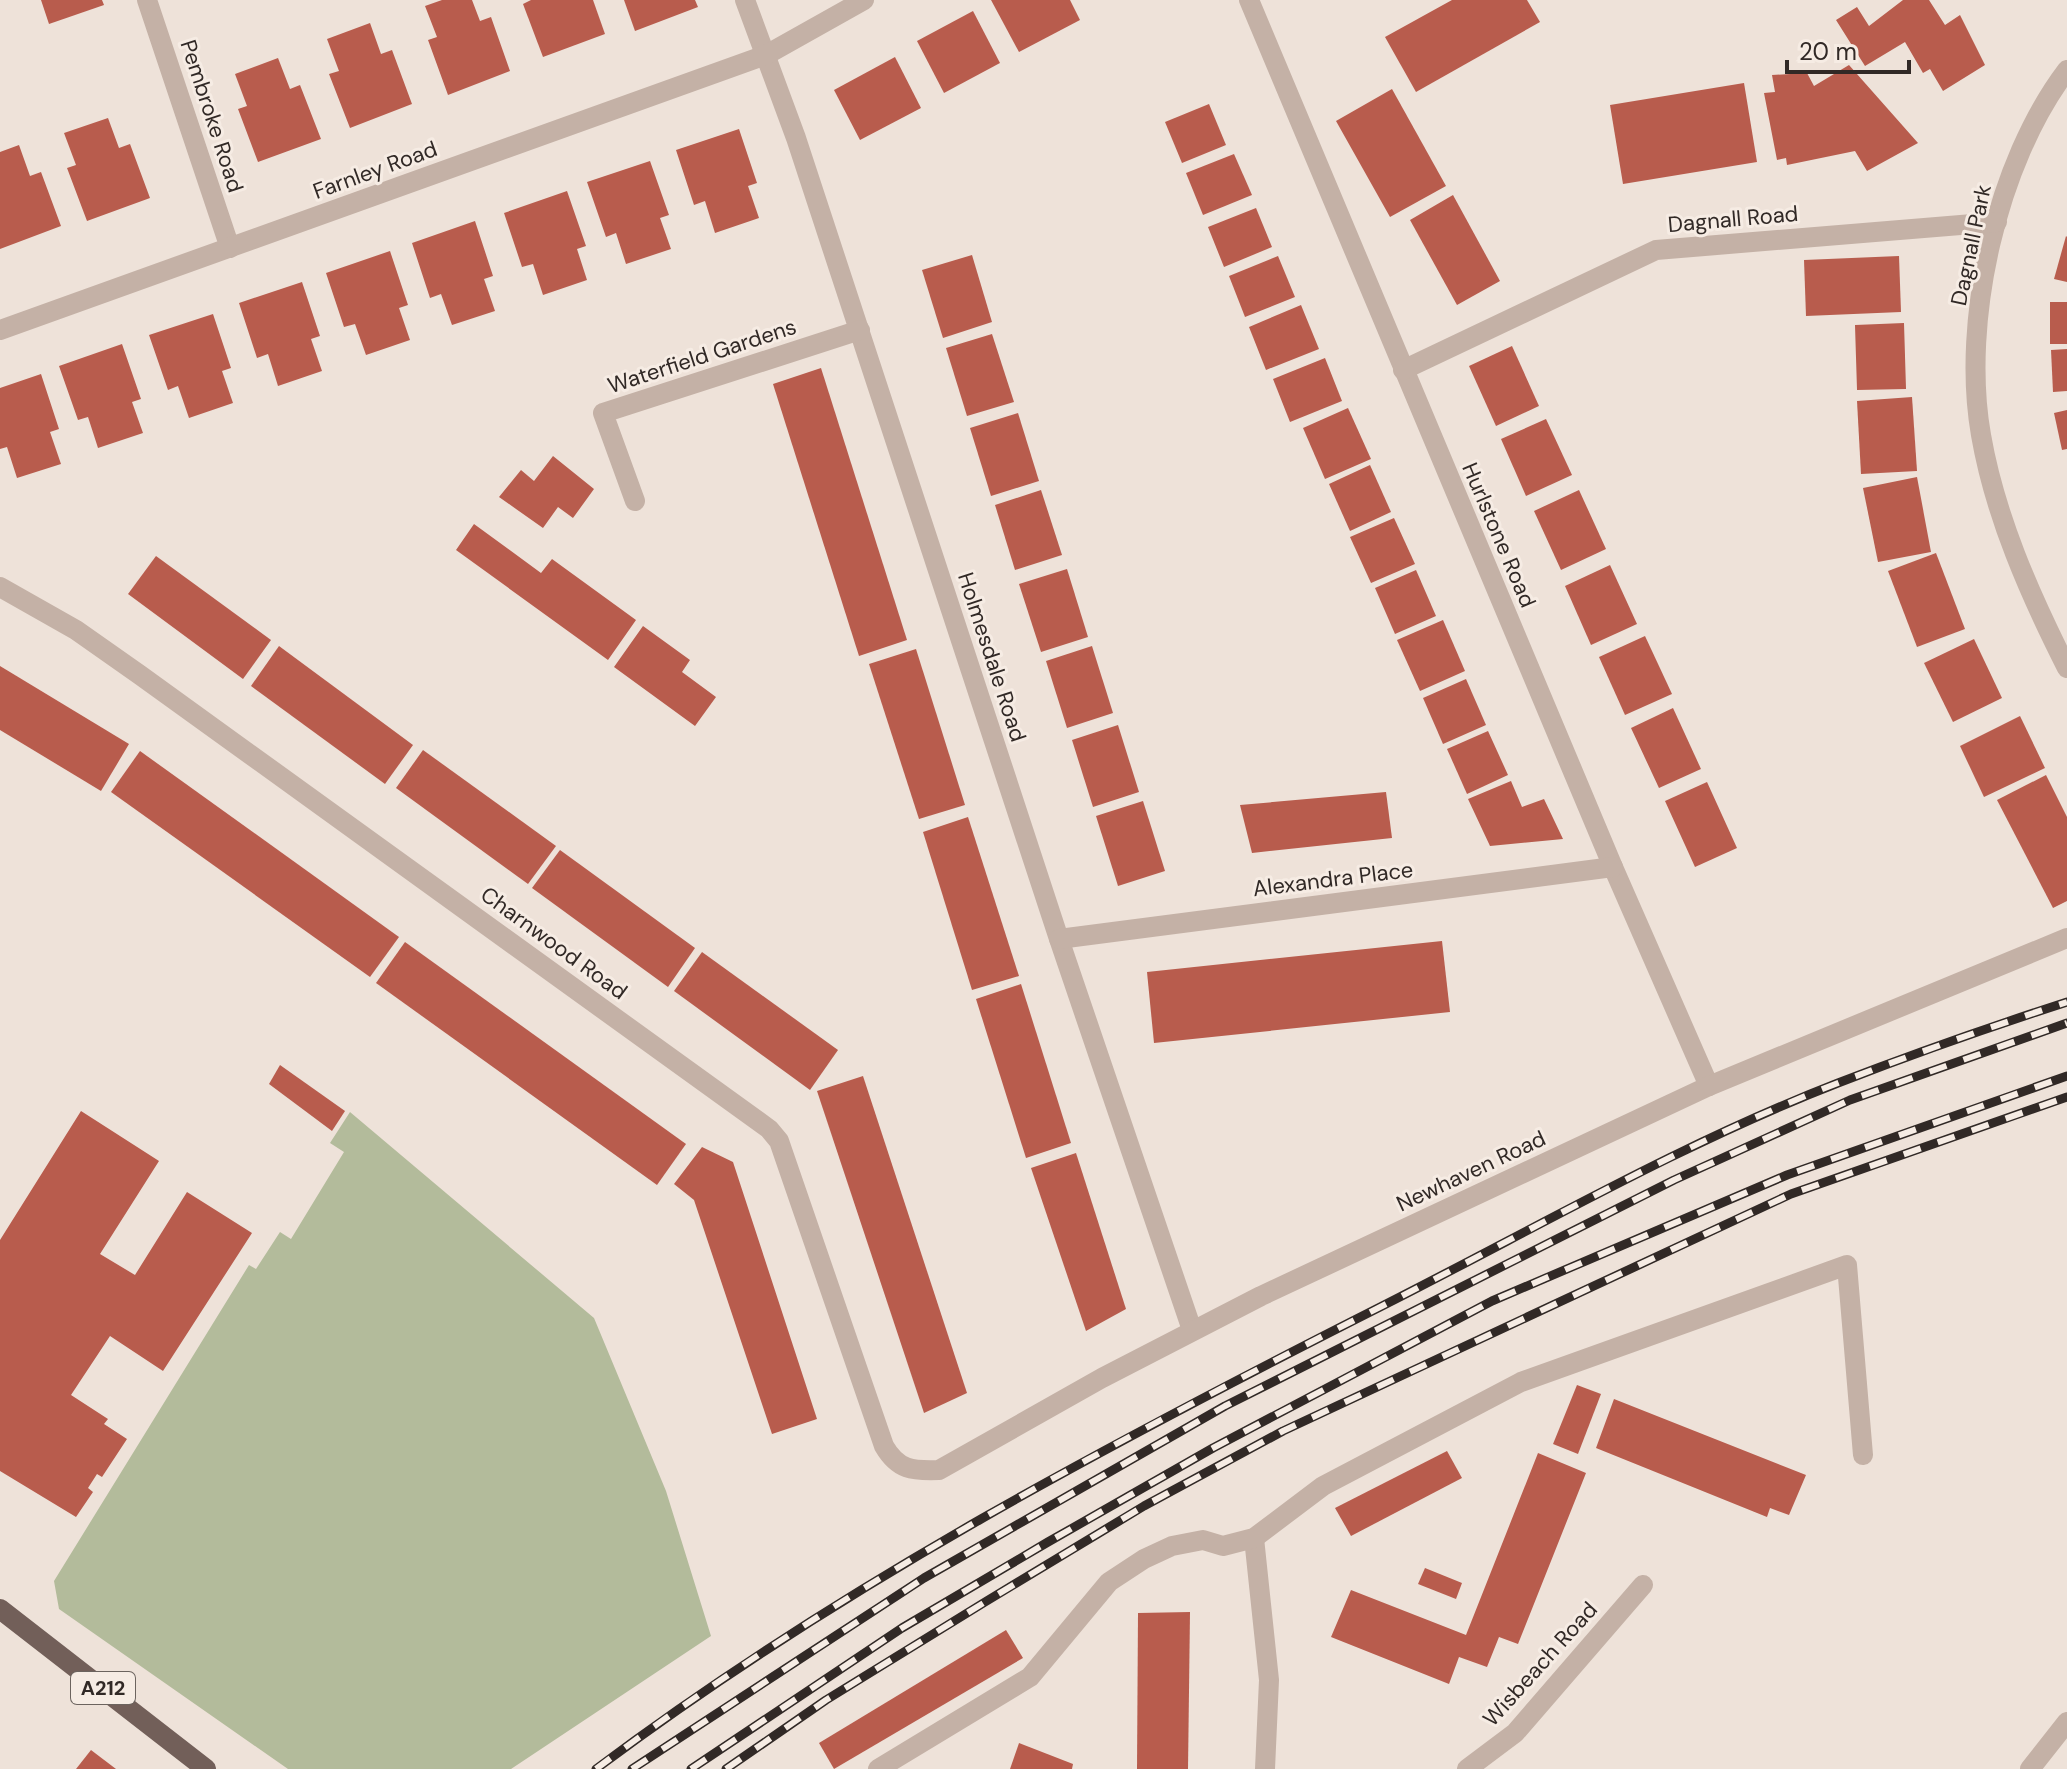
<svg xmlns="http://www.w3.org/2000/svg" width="2067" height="1769" viewBox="0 0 2067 1769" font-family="'DM Sans',sans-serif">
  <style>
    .green { fill: #b3bb9b }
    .building { fill: #b85c4d }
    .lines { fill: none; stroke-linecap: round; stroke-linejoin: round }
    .minor { stroke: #c4b1a6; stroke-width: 20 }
    .major { stroke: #725f59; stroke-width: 20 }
    .rail-casing { stroke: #312926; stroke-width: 9 }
    .rail { stroke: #f6ece4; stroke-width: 6; stroke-dasharray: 18; stroke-linecap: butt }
    .labels { text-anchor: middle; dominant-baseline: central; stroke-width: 6; stroke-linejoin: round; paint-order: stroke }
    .shield { fill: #f6ece4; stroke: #6c645f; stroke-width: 2 }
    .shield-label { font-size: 20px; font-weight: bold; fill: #312926 }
    .street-label { font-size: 22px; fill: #312926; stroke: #f6ece4 }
  </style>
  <rect width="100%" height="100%" fill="#eee2d9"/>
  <polygon class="green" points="350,1112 594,1318 666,1491 711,1636 511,1769 288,1769 59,1609 54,1581 249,1265 256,1269 280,1232 291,1239 344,1152 330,1143"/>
  <g class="building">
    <polygon points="41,0 102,0 104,5 49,24"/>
    <polygon points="442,0 472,0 480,21 491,17 510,71 448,95 428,40 437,37 425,6"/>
    <polygon points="531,0 593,0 605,34 543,57 523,4"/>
    <polygon points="624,0 695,0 698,7 635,31"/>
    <polygon points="991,0 1070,0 1080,20 1019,52"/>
    <polygon points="1452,0 1527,0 1540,22 1416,92 1385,37"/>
    <polygon points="1903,0 1929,0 1945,25 1960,15 1985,65 1943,91 1930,69 1923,73 1905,42 1865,66 1836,20 1857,7 1869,26"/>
    <polygon points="973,11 1000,63 944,93 917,41"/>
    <polygon points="370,23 381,54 392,50 412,104 350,128 329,74 339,71 327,39"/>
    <polygon points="895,57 921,108 860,140 834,90"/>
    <polygon points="278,58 290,89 300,85 321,139 258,162 238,109 247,106 235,74"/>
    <polygon points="1849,65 1918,143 1867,171 1855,151 1787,165 1786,158 1777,160 1764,93 1775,92 1772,75 1807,73 1814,86"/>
    <polygon points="1744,83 1757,162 1623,184 1610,105"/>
    <polygon points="1392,89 1446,186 1390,217 1336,121"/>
    <polygon points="1209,104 1226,145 1182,163 1165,122"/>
    <polygon points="108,118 119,148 130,144 150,198 87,221 67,168 76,165 64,133"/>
    <polygon points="739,129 757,183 748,186 759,218 715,233 705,201 694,205 676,150"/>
    <polygon points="19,145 30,176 41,172 61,226 0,249 0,152"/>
    <polygon points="1234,154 1252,195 1203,215 1186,173"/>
    <polygon points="650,161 669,215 660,218 671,249 626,264 616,233 606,237 587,182"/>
    <polygon points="567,191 586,246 577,249 587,280 543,295 533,264 522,267 504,213"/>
    <polygon points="1453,195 1500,281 1457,305 1410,220"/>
    <polygon points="1256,208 1272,247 1224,267 1208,227"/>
    <polygon points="475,221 493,276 484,279 495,311 452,325 441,294 430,298 412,243"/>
    <polygon points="2066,236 2067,237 2067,282 2054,279"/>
    <polygon points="390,251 408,305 399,308 410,340 366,355 355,324 344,327 326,273"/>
    <polygon points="972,255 992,322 943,338 922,270"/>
    <polygon points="1278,256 1295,297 1245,317 1229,276"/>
    <polygon points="1899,256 1901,312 1806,316 1804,260"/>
    <polygon points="302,282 320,336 311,339 322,371 278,386 268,354 257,358 239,303"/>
    <rect x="2050" y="302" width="17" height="42"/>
    <polygon points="1301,305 1319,349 1266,370 1249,327"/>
    <polygon points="213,314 231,368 222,371 233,403 189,418 178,386 168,390 149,335"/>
    <polygon points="1904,323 1906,389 1857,390 1855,325"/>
    <polygon points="992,334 1014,402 967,416 946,348"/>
    <polygon points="122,344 141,399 132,402 143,433 98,448 88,417 78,420 59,366"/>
    <polygon points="1512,346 1539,406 1496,426 1469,366"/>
    <polygon points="2067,349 2067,391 2053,392 2051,350"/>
    <polygon points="1325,358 1342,401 1290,422 1273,379"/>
    <polygon points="821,368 907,640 859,656 773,384"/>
    <polygon points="41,374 59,429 50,432 61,464 17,478 7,447 0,449 0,388"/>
    <polygon points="1912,397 1917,471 1861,474 1857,401"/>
    <polygon points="1348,408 1371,459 1325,479 1303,428"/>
    <polygon points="2067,410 2067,449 2062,450 2054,413"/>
    <polygon points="1018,413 1039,481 991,496 970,428"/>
    <polygon points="1546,419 1572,475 1526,496 1501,439"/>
    <polygon points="553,456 594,489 573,518 558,507 543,528 499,497 521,470 534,481"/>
    <polygon points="1370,465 1391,512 1350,531 1329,484"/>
    <polygon points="1917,477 1931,552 1878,562 1863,488"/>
    <polygon points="1041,490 1062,555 1015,570 995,505"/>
    <polygon points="1579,490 1606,549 1561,570 1534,511"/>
    <polygon points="1394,518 1415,564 1371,583 1350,537"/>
    <polygon points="474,524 541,573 552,559 636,620 608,660 456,550"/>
    <polygon points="1936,553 1965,629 1917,647 1888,571"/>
    <polygon points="156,556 271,640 243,679 128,594"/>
    <polygon points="1610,565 1637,624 1591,645 1565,586"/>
    <polygon points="1067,569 1088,637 1041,652 1019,584"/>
    <polygon points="1416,570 1436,616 1395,634 1375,588"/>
    <polygon points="1443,620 1465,671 1420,691 1397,640"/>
    <polygon points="643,626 690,660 682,672 716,697 695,726 614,667"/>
    <polygon points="1645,636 1672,694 1625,715 1599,657"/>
    <polygon points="1974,639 2002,698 1953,722 1924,663"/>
    <polygon points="279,646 413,745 385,784 251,686"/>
    <polygon points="1092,646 1113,713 1067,728 1046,661"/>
    <polygon points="916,649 965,805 919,819 869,664"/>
    <polygon points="0,666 129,744 101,791 0,730"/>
    <polygon points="1466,679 1486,725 1443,744 1423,698"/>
    <polygon points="1673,708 1701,769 1659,788 1631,728"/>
    <polygon points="2020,716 2045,768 1984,797 1960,746"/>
    <polygon points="1118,725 1139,792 1093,807 1072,740"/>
    <polygon points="1488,731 1508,775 1467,794 1447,749"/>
    <polygon points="423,750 556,846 528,884 396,788"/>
    <polygon points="140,751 399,937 370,977 111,792"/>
    <polygon points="2046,775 2067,817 2067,901 2053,908 1997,800"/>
    <polygon points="1511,781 1522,807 1544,799 1563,839 1490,846 1468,799"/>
    <polygon points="1707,782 1737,848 1695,867 1665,801"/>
    <polygon points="1386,792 1392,838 1252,853 1240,805"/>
    <polygon points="1143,801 1165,871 1118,886 1096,816"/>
    <polygon points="968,817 1019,976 972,990 923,832"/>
    <polygon points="560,850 695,948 668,987 532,888"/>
    <polygon points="1442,941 1450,1012 1154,1043 1147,972"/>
    <polygon points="405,942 686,1144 657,1185 376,983"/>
    <polygon points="702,952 838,1050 810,1090 674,991"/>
    <polygon points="1021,984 1071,1143 1026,1158 976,999"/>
    <polygon points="280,1065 345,1111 332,1131 269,1084"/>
    <polygon points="863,1076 967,1393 924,1413 817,1091"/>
    <polygon points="81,1111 159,1161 100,1254 135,1275 187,1192 252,1233 163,1371 110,1336 71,1395 108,1419 104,1424 127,1439 102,1477 97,1474 88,1488 93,1492 76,1517 0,1471 0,1240"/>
    <polygon points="702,1147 733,1162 817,1419 772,1434 694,1200 674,1184"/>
    <polygon points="1076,1153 1126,1309 1086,1331 1031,1168"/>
    <polygon points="1577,1385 1601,1394 1578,1454 1553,1444"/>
    <polygon points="1614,1399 1806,1475 1789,1515 1770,1508 1767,1517 1596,1448"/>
    <polygon points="1447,1451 1462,1478 1351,1536 1335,1508"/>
    <polygon points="1538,1453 1586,1473 1518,1644 1499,1637 1487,1667 1459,1657 1449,1684 1331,1637 1351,1590 1466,1635"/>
    <polygon points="1425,1568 1462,1583 1456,1599 1418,1584"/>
    <polygon points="1190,1612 1188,1769 1137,1769 1138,1613"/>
    <polygon points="1006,1630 1023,1658 834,1769 819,1743"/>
    <polygon points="1019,1743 1073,1764 1072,1769 1010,1769"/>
    <polygon points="91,1750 116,1769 76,1769"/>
  </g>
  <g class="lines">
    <g class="minor">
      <polyline points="147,0 230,248"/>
      <polyline points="745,0 796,138 1059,939 1192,1330"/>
      <polyline points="1249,0 1613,867 1709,1086"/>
      <path d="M2067 70C1997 162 1961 321 1981 435 1995 516 2030 595 2067 668"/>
      <polyline points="0,330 766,55 864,0"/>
      <polyline points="1403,370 1656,250 1997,222"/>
      <polyline points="635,501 603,413 860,330"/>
      <path d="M0 587 76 630 140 675 769 1129 779 1141 884 1446C898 1470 912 1471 939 1470L1102 1378 1261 1296 1709 1086 2067 938"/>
      <polyline points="1059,939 1613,867"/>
      <polyline points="1254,1538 1269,1680 1265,1769"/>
      <polyline points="878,1769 1030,1677 1109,1582 1144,1559 1172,1546 1203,1540 1223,1546 1254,1538 1323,1486 1521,1382 1847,1265 1863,1455"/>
      <polyline points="1467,1769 1515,1733 1643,1585"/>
      <polyline points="2030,1769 2067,1722"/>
    </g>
    <polyline class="major" points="0,1609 206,1769"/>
    <defs>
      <g id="rail">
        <path d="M596 1769C841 1585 1115 1441 1388 1303 1536 1228 1683 1143 1838 1083 1913 1054 1990 1027 2067 1002"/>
        <polyline points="632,1769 924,1578 1225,1406 1674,1180 1850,1100 2067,1023"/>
        <polyline points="691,1769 902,1628 1048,1542 1213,1448 1492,1301 1787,1175 2067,1076"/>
        <polyline points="726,1769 826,1700 985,1602 1144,1506 1283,1431 1791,1194 2067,1097"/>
      </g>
    </defs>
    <use href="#rail" class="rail-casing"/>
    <use href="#rail" class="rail"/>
  </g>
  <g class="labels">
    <rect class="shield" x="71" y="1672" width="64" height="32" rx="6"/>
    <g class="shield-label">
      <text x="103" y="1688">A212</text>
    </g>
    <g class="street-label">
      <text transform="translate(212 116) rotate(72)">Pembroke Road</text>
      <text transform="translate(375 170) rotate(-20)">Farnley Road</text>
      <text transform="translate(1733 219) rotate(-5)">Dagnall Road</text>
      <text transform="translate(1971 245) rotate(-78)">Dagnall Park</text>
      <text transform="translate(702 356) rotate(-18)">Waterfield Gardens</text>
      <text transform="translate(1499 535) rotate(67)">Hurlstone Road</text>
      <text transform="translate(992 657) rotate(72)">Holmesdale Road</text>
      <text transform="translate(1333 879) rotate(-7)">Alexandra Place</text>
      <text transform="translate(554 943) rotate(36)">Charnwood Road</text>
      <text transform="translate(1471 1171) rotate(-25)">Newhaven Road</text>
      <text transform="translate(1540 1664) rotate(-48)">Wisbeach Road</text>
    </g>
  </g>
  <path d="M1787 60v12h122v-12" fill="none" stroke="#312926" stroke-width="4"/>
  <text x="1799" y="60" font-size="24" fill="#312926" stroke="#f6ece4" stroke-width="6" paint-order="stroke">20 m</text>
</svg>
